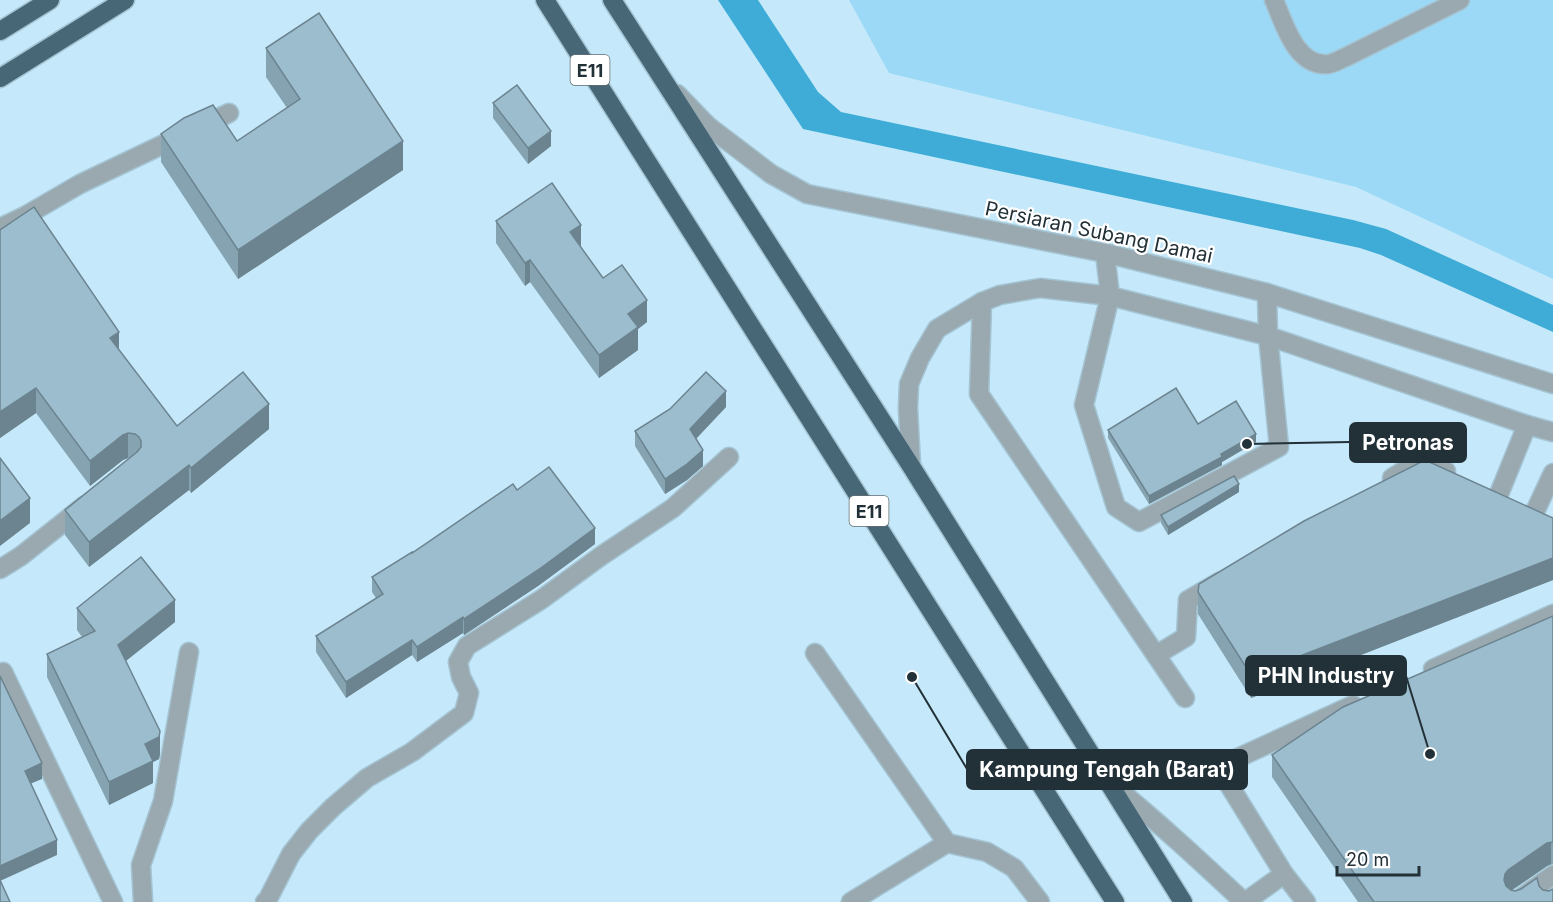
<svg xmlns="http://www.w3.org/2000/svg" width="1553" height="902" viewBox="0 0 1553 902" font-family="Inter,sans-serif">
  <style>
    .green { fill: #9cd9f6 }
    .water { fill: #3eacd7 }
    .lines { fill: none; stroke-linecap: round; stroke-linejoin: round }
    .minor-casing { stroke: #a4c4d3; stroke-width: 21 }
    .highway-casing { stroke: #a4c4d3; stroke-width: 21 }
    .minor { stroke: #9aa9b0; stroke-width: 18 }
    .highway { stroke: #476776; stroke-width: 18 }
    .wall { fill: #85a3b1 }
    .shaded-wall { fill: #6c8490 }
    .building { fill: #9bbdce; stroke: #6c8490; stroke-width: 1.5 }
    .labels { text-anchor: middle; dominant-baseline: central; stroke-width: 4.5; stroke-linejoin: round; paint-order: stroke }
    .shield { fill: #fff; stroke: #646e73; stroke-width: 1.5 }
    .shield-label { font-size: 18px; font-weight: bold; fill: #223037 }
    .street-label { font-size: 20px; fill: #223037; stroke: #fff }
    .leader { fill: none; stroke: #223037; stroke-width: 2 }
    .callout-dot { fill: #223037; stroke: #fff; stroke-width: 2 }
    .callout { fill: #223037; stroke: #223037; stroke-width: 2 }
    .callout-label { font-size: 21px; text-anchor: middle; font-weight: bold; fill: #fff }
  </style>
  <rect width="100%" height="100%" fill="#c5e9fa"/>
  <polygon class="green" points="849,0 1553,0 1553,279 1356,187 889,73"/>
  <polygon class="water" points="718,0 758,0 818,92 841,112 1353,220 1386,229 1553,305 1553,332 1381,255 1360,248 803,129"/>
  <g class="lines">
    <defs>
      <g id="minor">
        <path d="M1274 0C1284 23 1296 68 1329 64 1334 63 1341 59 1346 57L1460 0"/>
        <polyline points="677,94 708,126 771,174 807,194 1105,253 1267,293 1553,384"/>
        <polyline points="0,228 25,216 80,184 229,113"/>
        <polyline points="1105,253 1110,296 1084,405 1116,507 1139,522 1279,447 1268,336 1267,293"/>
        <polyline points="982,302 979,394 1185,698"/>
        <polyline points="911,466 908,408 909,384 920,358 937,329 982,302 1000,295 1040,288 1110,296 1268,336 1527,425 1553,432"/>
        <polyline points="1392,478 1423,459 1446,471"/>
        <polyline points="1497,499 1527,425"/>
        <polyline points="1532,518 1553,473"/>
        <polyline points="0,569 21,556 84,506"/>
        <polyline points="815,653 947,843 987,852 1014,868 1040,902"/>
        <polyline points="1156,655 1186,637 1188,600 1219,582"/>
        <polyline points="1433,669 1553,614"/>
        <polyline points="3,672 113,902"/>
        <path d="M1110 783C1156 820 1200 861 1244 902"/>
        <polyline points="143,902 141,865 163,801 189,652"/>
        <polyline points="265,902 268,899 291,854 309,831 333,807 367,778 412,752 464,713 469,693 461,677 458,662 467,646 542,599 601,556 673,508 729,457"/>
        <polyline points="851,902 947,843"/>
        <polyline points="1245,902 1284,874"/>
        <polyline points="1306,902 1284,874 1218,767 1353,705"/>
        <polyline points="1515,902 1553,875"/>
      </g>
      <g id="highway">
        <polyline points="545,0 1115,902"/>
        <polyline points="612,0 911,466 1183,902"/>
        <polyline points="0,31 50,0"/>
        <polyline points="0,78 125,0"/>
      </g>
    </defs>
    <use href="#minor" class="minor-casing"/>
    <use href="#highway" class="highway-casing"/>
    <use href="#minor" class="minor"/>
    <use href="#highway" class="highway"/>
  </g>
  <g class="wall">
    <polygon points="266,48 403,170 238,279 161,162 161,134 237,141 287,108 266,77"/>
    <polygon points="493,103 551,146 528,164 493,118"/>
    <polygon points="496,221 581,247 603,278 647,322 638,329 638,350 599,378 530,282 525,286 496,243"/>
    <polygon points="0,230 119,350 177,426 269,429 191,493 189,490 89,567 65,535 65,510 130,458 128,458 123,460 90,486 36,413 0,438"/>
    <polygon points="726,407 696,439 703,466 687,480 665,494 635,446 635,431"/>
    <polygon points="1198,424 1256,442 1222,462 1222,465 1149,504 1108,438 1108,430"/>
    <polygon points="517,490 595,544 538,586 464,635 463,633 417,662 412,655 346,698 316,652 316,636 376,598 372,592 372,577"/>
    <polygon points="1239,492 1168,535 1161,523 1161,515"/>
    <polygon points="1553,518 1553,580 1251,698 1198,614 1198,592"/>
    <polygon points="77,608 175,622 126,661 160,754 159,759 153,762 153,783 109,805 47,677 47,654 82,637 77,630"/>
    <polygon points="1553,616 1553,864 1547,866 1512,890 1515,891 1539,886 1553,902 1358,902 1272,777 1272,755"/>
  </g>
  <g class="shaded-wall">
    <polygon points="551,131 551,146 528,164 528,148"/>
    <polygon points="403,141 403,170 238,279 238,250"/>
    <polygon points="581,225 581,247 570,232"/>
    <polygon points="530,260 530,282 525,286 525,263"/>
    <polygon points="647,300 647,322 638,329 638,350 599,378 599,355 628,314"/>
    <polygon points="119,332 119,357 110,338"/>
    <polygon points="36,388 36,413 0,438 0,412"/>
    <polygon points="726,391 726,407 690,445 690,429"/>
    <polygon points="269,404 269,429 191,493 191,468"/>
    <polygon points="128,433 128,458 123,460 90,486 90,461 123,435"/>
    <polygon points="1256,434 1256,442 1222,462 1222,465 1149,504 1149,496"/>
    <polygon points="703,450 703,466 687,480 665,494 665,479"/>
    <polygon points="189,465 189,490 89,567 89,542"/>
    <polygon points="1239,484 1239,492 1168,535 1168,527"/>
    <polygon points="30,498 30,523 0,546 0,521"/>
    <polygon points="595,528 595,544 538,586 464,635 464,619"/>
    <polygon points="1553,558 1553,580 1251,698 1251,675"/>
    <polygon points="175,600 175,622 118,667 118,645"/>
    <polygon points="463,617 463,633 417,662 417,647"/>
    <polygon points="412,640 412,655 346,698 346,682"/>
    <polygon points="160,731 160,754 159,759 153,762 153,783 109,805 109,782 145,744"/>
    <polygon points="42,763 42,779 25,786 25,771"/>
    <polygon points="57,840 57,855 0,881 0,866"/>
    <polygon points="1551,842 1551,864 1547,866 1508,893 1504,880 1505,874 1508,870 1547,843"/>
  </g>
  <g class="building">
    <polygon points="319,13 403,141 238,250 161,134 184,118 213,105 237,141 300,99 266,48"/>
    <polygon points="517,85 551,131 528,148 493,103"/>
    <polygon points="552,183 581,225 570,232 603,278 622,265 647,300 628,314 638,327 599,355 530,260 525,263 496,221"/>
    <polygon points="34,207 119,332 110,338 177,426 243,372 269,404 191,468 189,465 89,542 65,510 137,452 141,447 141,441 139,437 135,434 128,433 123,435 90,461 36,388 0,412 0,230"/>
    <polygon points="706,372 726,391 690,429 703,450 687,464 665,479 635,431 670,409"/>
    <polygon points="1176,388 1198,424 1236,401 1256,434 1221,454 1222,457 1149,496 1108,430"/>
    <polygon points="0,458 30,498 0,521"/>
    <polygon points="1425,460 1553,518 1553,558 1251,675 1198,592 1199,584 1304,521"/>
    <polygon points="549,467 595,528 538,570 464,619 463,617 417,647 412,640 346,682 316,636 383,594 372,577 412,552 412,553 513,484 517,490"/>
    <polygon points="1234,476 1239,484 1168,527 1161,515"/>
    <polygon points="141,557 175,600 118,645 160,731 159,737 145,744 153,761 109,782 47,654 95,631 77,608"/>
    <polygon points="1553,616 1553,842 1547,843 1508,870 1505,874 1504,880 1506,886 1511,890 1515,891 1521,889 1537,878 1539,886 1543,890 1549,891 1553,889 1553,902 1374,902 1272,755 1343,707"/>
    <polygon points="0,676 42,763 25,771 57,840 0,866"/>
    <polygon points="0,880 10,902 0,902"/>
  </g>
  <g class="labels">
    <g class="shield">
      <rect x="570.5" y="55" width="39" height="30" rx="4.5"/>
      <rect x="849.5" y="496" width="39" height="30" rx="4.5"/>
    </g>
    <g class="shield-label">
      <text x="590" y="70">E11</text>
      <text x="869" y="511">E11</text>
    </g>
    <g class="street-label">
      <text transform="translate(1099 232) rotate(12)">Persiaran Subang Damai</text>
    </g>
  </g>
  <path class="leader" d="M1247 444L1350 442M1430 754L1406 676M912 677L967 769"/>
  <g class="callout-dot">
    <circle cx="1247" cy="444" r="6"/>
    <circle cx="1430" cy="754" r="6"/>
    <circle cx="912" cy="677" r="6"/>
  </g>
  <g class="callout">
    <rect x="1350" y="423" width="116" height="39" rx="6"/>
    <rect x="1246" y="656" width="160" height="39" rx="6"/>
    <rect x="967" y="750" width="280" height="39" rx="6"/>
  </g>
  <g class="callout-label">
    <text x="1408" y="450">Petronas</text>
    <text x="1326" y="683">PHN Industry</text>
    <text x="1107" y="777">Kampung Tengah (Barat)</text>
  </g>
  <path d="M1337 866v9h82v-9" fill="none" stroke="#223037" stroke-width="3"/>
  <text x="1346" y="866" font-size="18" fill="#223037" stroke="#ffffff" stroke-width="4.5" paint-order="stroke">20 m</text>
</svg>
